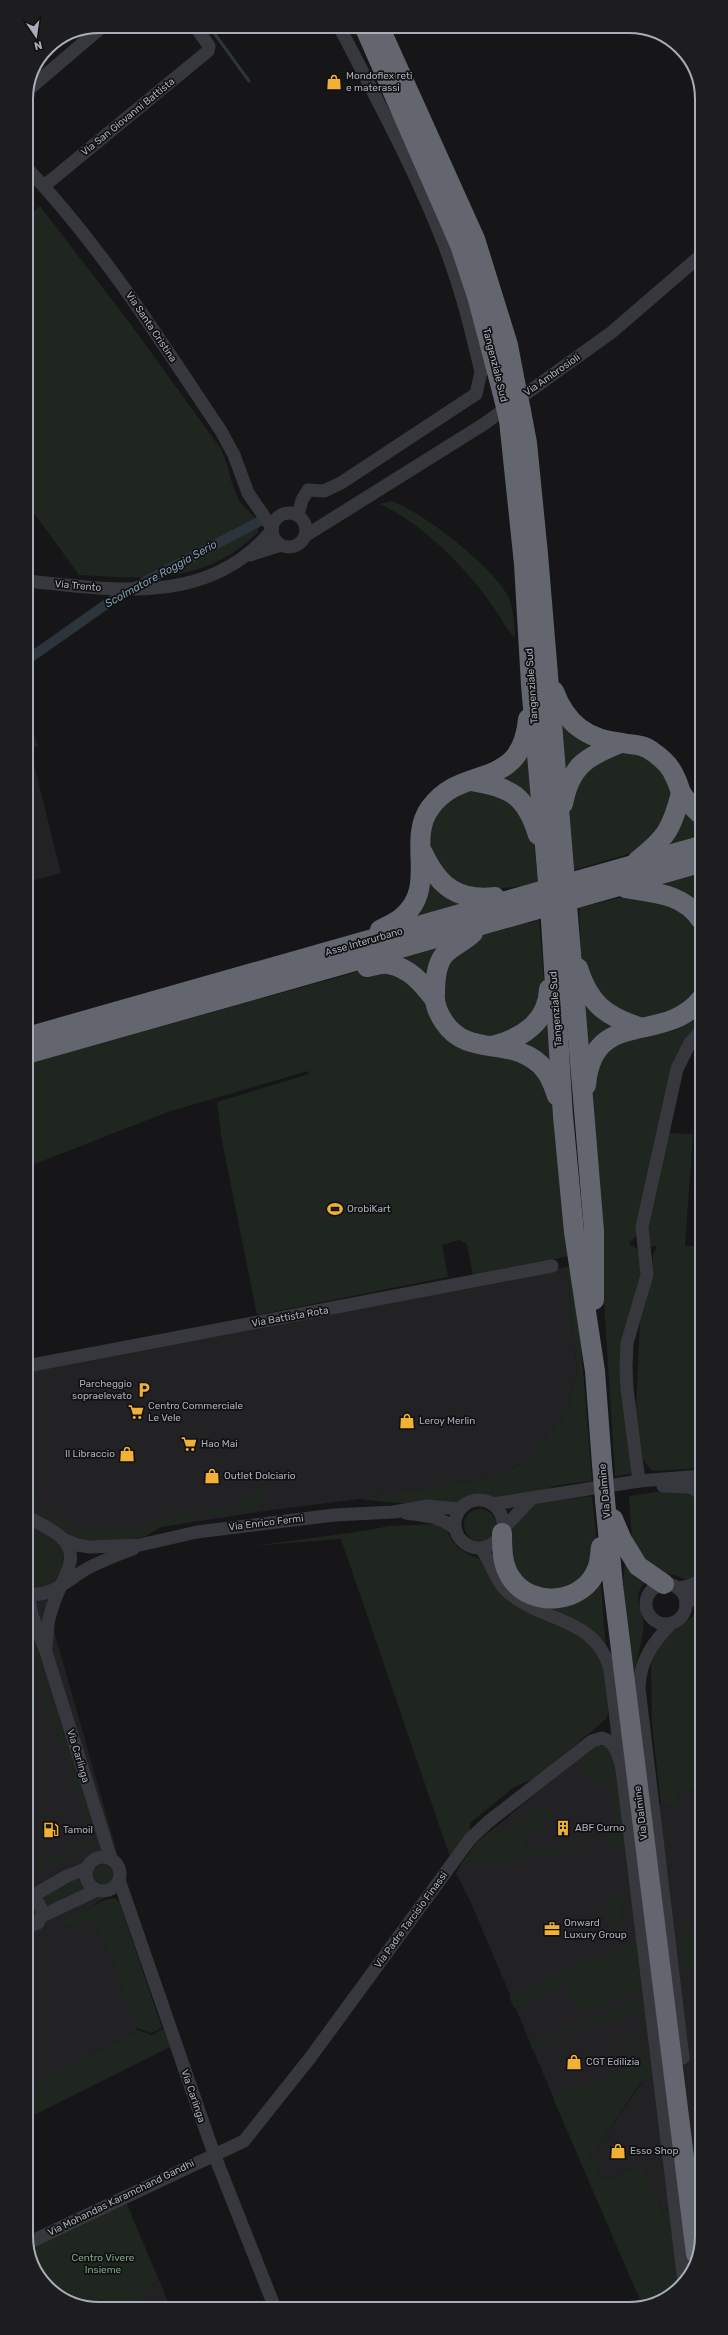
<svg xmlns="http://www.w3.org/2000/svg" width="728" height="2335" viewBox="0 0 728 2335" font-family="Rubik,sans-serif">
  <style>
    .built { fill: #222225 }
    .green { fill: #1e261f }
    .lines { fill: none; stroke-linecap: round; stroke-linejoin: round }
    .stream { stroke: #2c353c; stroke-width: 3 }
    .canal { stroke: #2c353c; stroke-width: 10 }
    .minor { stroke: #37383d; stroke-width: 13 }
    .highway { stroke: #63666e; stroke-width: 20 }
    .highway-bridge { stroke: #63666e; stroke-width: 20 }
    .labels { text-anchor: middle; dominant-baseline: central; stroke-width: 3.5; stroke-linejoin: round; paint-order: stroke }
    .poi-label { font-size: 10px; fill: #a8adb8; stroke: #111113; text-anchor: start }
    .street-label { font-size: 10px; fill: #a8adb8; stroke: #111113 }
    .park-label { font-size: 10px; fill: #7fa381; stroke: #111113 }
    .water-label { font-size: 11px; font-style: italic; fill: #7f9bb3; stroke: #111113 }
    .rim { fill: none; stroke: #a8adb8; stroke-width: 2 }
  </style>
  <rect width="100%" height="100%" fill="#161618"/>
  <g class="built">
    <polygon points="27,715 38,746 30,748 61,873 27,882"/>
    <polygon points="567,1267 577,1373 566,1413 532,1456 501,1476 359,1499 257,1512 161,1527 144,1537 133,1539 105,1541 80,1539 52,1624 126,1884 115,1890 85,1911 61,1921 64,1926 90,1920 115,1965 138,2032 28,2088 27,1370"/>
    <polygon points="614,1755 661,1805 678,1803 676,1794 701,1789 702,2236 687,2281 669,2209 663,2212 642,2166 603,2181 590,2158 642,2082 554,2099 471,1903 456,1873 476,1843 580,1757"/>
    <polygon points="158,2278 171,2309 131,2309"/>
  </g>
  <g class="green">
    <path d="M40 206 129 322 221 449C228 464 230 481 237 496 243 512 259 512 258 532 207 584 145 579 79 575L26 502V492L34 483 26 472V218Z"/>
    <path d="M391 501C422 511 493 567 508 596 514 609 514 624 515 638 504 626 497 611 487 598 462 564 419 521 379 504Z"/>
    <polygon points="557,714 594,742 562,782"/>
    <polygon points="528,748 535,809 492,778"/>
    <path d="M612 752C646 754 652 760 672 786L668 811 663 826 632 853 574 870 569 808 572 784Z"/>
    <path d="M464 788 509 798 533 832 538 884C522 885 482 893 468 888 436 878 418 839 438 810 444 802 456 795 464 788Z"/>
    <polygon points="683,803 700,820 700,838 654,852"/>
    <polygon points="700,870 700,911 647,885"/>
    <polygon points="426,877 480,902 410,918"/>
    <polygon points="630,895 658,896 694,921 701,931 701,986 683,1007 643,1020 608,1007 581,959 579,908"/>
    <polygon points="539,920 544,980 541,1007 501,1039 466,1035 441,1004 443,969 479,936"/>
    <polygon points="445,944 431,977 391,960"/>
    <polygon points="360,971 390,971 416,984 432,1013 525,1060 552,1095 569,1256 473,1276 467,1244 459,1240 442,1245 448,1277 257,1315 222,1141 217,1102 309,1074 308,1071 168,1112 27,1167 27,1064"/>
    <polygon points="582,993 614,1023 587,1061"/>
    <polygon points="550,1013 556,1073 518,1049"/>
    <path d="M701 1013V1026L688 1042 638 1233 629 1244 639 1250C647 1283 627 1310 622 1341 620 1353 624 1368 625 1380 628 1412 632 1443 631 1474L615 1476 591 1094 601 1057 620 1041 673 1031 692 1021Z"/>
    <polygon points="665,1133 693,1134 685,1246 701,1246 701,1468 657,1471 651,1470 643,1459 636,1410 640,1323 652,1279 653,1255 657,1246 646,1246 645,1228"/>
    <polygon points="571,1266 581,1343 592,1481 559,1485 501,1502 484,1496 471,1497 459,1503 396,1503 359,1499 501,1476 532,1456 566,1413 577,1373 567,1267"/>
    <polygon points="262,1490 264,1501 261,1509 244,1514 233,1511 230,1504 251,1499"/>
    <path d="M669 1490 691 1493 701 1500V1575L689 1581C677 1574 665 1574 653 1571L632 1539 629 1496Z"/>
    <path d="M28 1491 39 1499 35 1506C74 1532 101 1536 147 1528V1521L194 1513 195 1515 207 1518 161 1527 144 1537 105 1541 80 1539 50 1522 41 1520 28 1512Z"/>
    <polygon points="592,1496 598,1553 593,1571 548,1596 513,1575 511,1529 527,1508 536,1503"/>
    <polygon points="218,1507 228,1516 222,1518 205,1510"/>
    <circle cx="480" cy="1525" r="16"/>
    <path d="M435 1524 447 1530C454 1549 465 1553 482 1560L590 1641 607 1675 608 1715 606 1719 537 1777 513 1788 470 1823V1831L450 1857 341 1539 252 1546 364 1531 389 1526Z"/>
    <path d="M37 1535C79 1541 64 1597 28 1585V1537Z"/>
    <polygon points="498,1550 530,1600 600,1572 606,1649 521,1600 491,1553"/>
    <path d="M625 1563 647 1580C627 1600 647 1612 643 1632 640 1649 636 1663 634 1681L623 1585Z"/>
    <polygon points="701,1596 701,1789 676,1794 678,1803 661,1805 652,1725 651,1660 662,1640 693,1616 697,1600"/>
    <polygon points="28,1620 42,1661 36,1662 28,1639"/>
    <polygon points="40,1664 94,1832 90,1845 30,1876 28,1869 31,1869 88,1840 90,1832 53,1719 50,1720 34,1666"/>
    <polygon points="598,1745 606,1746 614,1755 625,1847 606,1849 603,1825 616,1824 612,1787 595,1785 575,1762"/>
    <polygon points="542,1803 553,1816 524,1839 525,1849 589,1841 589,1845 557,1849 558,1854 459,1867 476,1843 499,1825 505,1833"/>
    <polygon points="101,1867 110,1868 113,1876 110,1882 99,1887 92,1872"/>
    <polygon points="87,1873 93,1887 52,1909 40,1898"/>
    <polygon points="619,1897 624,1936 617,1937 608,1931 604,1899"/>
    <polygon points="115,1898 119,1901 162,2028 151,2033 135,2027 115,1965 90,1920 64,1926 61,1921 105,1900"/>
    <polygon points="702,1927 702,1951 697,1952 702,1980 683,1966 679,1931"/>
    <polygon points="636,1941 642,1991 595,2010 581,2012 567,1984 514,2008 509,1996"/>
    <polygon points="643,1998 647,2035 642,2015 593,2023 532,2049 530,2044"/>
    <polygon points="163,2029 170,2047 28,2118 28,2088 138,2032 137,2030 152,2035"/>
    <circle cx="626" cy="2046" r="7"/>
    <polygon points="644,2047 648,2047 652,2078 641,2082 590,2158 603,2181 642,2166 663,2212 670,2209 679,2286 648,2307 643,2307 553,2098 615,2074 646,2054"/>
    <polygon points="126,2202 158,2278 131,2309 94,2309 51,2291 28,2255 28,2250"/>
  </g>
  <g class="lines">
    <polyline class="stream" points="209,26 249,81"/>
    <polyline class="canal" points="27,660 118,596 260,521"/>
    <g class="minor">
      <polyline points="28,90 103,26"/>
      <path d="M26 167C101 246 160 340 221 431L234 455 248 493 272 528"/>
      <polyline points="44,186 208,51 209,46 195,26"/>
      <circle cx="289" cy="530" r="17"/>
      <path d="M298 515 302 500 308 490 324 491 341 483 476 394 481 372C471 330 461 288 445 247 416 171 376 98 339 26"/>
      <polyline points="305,536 484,424 612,332 700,256"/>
      <polyline points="250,555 281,545"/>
      <path d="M27 581C114 590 209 607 272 530"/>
      <polyline points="27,1366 552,1266"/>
      <polyline points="639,1481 627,1389 626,1366 627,1343 647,1275 642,1227 677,1069 690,1043 701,1031"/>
      <polyline points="663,1486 690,1487 701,1493"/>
      <circle cx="479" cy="1524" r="24"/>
      <polyline points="493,1504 639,1481 701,1476"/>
      <path d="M406 1513C424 1516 442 1516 455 1529"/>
      <path d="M28 1517C39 1524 53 1529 62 1538 78 1555 68 1569 61 1586 56 1595 53 1605 50 1615 47 1625 47 1638 46 1648"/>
      <polyline points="504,1528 531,1499"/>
      <polyline points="63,1539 77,1545 90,1547 140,1545 197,1532 334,1515 394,1512 427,1506 460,1509"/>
      <path d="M481 1549C492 1562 495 1582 509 1593 545 1623 596 1617 610 1670L684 2282"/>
      <circle cx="666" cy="1604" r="20"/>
      <polyline points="678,1588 692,1585 701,1580"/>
      <polyline points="28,1594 32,1615 46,1652 111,1859"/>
      <path d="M28 1594C53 1598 71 1576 92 1566 105 1560 119 1554 133 1549"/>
      <polyline points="686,1604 701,1591"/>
      <path d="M672 1623C653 1642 640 1660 639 1688L683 2058"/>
      <circle cx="103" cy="1874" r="17"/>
      <polyline points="119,1880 214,2154 275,2308"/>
      <polyline points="28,1898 37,1901 43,1912 38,1923 28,1927"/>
      <polyline points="29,1898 67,1876 88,1868"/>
      <polyline points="42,1916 97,1890"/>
      <path d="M28 2243 244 2141 310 2058 470 1839 488 1822 592 1741 602 1738C617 1742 619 1759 623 1772"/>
    </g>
    <g class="highway">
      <polyline points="364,26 460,245 477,296 502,391"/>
      <polyline points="379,26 475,239 508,345 515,382"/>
      <polyline points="521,411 527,443 538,554 560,820"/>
      <polyline points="509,420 524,564 531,685 547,870"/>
      <path d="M554 691C566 724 587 739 622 743 633 745 643 744 653 752 662 758 671 767 675 777 678 782 679 789 682 794 686 801 694 808 700 814"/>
      <path d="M472 781C511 787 526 796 538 835"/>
      <path d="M563 804C570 766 587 756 621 743"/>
      <path d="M423 853C439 887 458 901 495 897"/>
      <path d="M637 861C666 838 672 829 681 793"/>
      <path d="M625 888C654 893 683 893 701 920"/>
      <polyline points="568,917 594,1231 594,1300"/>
      <polyline points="551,921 563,1116 574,1232 595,1371 602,1464"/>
      <path d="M380 930C387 926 395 923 401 918 439 888 406 841 430 808 463 762 521 793 528 719"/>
      <path d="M473 933C464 942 452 946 444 955 436 965 435 981 435 993 434 1003 438 1013 444 1022 465 1054 501 1040 530 1057 546 1066 552 1080 557 1096"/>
      <path d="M367 967C374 966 382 963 388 964 409 967 423 984 435 1000"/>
      <path d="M578 968C589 1003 605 1016 639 1027"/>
      <polyline points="27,1037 700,846"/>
      <path d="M492 1046C521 1039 548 1022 549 989"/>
      <polyline points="27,1054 700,863"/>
      <path d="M586 1085C593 1006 664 1046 701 999"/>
      <polyline points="605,1500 613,1585 696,2254"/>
      <polyline points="613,1519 622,1540 638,1566 664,1584"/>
      <path d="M502 1533C502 1549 502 1565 511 1578 531 1609 584 1604 597 1569 600 1562 600 1554 601 1547"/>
    </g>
    <g class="highway-bridge">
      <polyline points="515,382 521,411"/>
      <polyline points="502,391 509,420"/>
      <polyline points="560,820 568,917"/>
      <polyline points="547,870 551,921"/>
      <polyline points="602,1464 605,1500"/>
    </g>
  </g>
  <defs>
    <symbol id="shop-bare" viewBox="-9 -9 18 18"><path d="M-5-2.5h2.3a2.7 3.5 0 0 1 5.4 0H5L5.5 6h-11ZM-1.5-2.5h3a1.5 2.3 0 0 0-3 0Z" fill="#f2b134" stroke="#111113" stroke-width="2.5" paint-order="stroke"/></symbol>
    <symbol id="stadium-bare" viewBox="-9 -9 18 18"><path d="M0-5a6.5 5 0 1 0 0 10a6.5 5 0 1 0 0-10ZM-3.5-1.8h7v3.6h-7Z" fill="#f2b134" stroke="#111113" stroke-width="2.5" paint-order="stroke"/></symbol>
    <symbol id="parking-bare" viewBox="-9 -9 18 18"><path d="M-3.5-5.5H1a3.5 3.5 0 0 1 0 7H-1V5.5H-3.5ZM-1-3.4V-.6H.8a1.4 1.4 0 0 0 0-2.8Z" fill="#f2b134" stroke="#111113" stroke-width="2.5" paint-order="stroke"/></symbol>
    <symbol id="supermarket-bare" viewBox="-9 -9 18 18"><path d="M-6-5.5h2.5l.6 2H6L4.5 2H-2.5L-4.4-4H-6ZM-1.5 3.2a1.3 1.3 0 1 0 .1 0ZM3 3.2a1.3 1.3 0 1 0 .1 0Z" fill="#f2b134" stroke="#111113" stroke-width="2.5" paint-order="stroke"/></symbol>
    <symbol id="building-bare" viewBox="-9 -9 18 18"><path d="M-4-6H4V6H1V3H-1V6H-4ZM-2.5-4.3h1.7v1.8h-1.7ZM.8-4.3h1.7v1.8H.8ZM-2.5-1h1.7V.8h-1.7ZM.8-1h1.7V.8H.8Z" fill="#f2b134" stroke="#111113" stroke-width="2.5" paint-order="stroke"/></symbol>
    <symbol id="fuel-bare" viewBox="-9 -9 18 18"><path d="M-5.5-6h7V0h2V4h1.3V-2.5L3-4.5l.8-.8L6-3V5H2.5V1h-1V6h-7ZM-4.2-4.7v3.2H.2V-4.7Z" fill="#f2b134" stroke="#111113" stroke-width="2.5" paint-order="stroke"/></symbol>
    <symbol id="office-bare" viewBox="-9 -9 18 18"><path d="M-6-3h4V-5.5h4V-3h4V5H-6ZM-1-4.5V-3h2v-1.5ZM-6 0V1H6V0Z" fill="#f2b134" stroke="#111113" stroke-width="2.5" paint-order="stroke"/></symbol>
  </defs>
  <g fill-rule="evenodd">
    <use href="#shop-bare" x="323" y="71" width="22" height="22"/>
    <use href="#stadium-bare" x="324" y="1198" width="22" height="22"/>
    <use href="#parking-bare" x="133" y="1379" width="22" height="22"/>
    <use href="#supermarket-bare" x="125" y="1401" width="22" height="22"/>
    <use href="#shop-bare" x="396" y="1410" width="22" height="22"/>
    <use href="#supermarket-bare" x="178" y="1433" width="22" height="22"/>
    <use href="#shop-bare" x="116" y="1443" width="22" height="22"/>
    <use href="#shop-bare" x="201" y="1465" width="22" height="22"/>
    <use href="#building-bare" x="552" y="1817" width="22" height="22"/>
    <use href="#fuel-bare" x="40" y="1819" width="22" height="22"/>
    <use href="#office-bare" x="541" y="1918" width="22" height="22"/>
    <use href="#shop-bare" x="563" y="2051" width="22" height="22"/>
    <use href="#shop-bare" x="607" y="2140" width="22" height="22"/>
  </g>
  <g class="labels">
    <g class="poi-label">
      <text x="346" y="76">Mondoflex reti<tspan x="346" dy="12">e materassi</tspan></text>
      <text x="347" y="1209">OrobiKart</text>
      <text x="132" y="1384" text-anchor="end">Parcheggio<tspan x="132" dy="12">sopraelevato</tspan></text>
      <text x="148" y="1406">Centro Commerciale<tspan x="148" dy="12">Le Vele</tspan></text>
      <text x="419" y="1421">Leroy Merlin</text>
      <text x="201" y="1444">Hao Mai</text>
      <text x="115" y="1454" text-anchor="end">Il Libraccio</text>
      <text x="224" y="1476">Outlet Dolciario</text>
      <text x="575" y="1828">ABF Curno</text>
      <text x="63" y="1830">Tamoil</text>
      <text x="564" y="1923">Onward<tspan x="564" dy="12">Luxury Group</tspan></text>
      <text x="586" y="2062">CGT Edilizia</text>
      <text x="630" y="2151">Esso Shop</text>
    </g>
    <g class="street-label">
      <text transform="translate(128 117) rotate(-39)">Via San Giovanni Battista</text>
      <text transform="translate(151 327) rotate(56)">Via Santa Cristina</text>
      <text transform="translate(495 365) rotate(76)">Tangenziale Sud</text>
      <text transform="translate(552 375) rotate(-35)">Via Ambrosioli</text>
      <text transform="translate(78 586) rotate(5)">Via Trento</text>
      <text transform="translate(532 686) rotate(-94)">Tangenziale Sud</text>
      <text transform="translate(364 942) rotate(-16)">Asse Interurbano</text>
      <text transform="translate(556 1009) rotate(-94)">Tangenziale Sud</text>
      <text transform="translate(290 1317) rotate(-10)">Via Battista Rota</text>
      <text transform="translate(605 1491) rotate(-95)">Via Dalmine</text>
      <text transform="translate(266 1523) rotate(-7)">Via Enrico Fermi</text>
      <text transform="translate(78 1756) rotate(73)">Via Carlinga</text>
      <text transform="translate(641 1813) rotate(-97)">Via Dalmine</text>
      <text transform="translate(411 1920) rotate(-54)">Via Padre Tarcisio Finassi</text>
      <text transform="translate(193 2096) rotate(71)">Via Carlinga</text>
      <text transform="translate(121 2198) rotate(-26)">Via Mohandas Karamchand Gandhi</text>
    </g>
    <g class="park-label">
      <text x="103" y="2258">Centro Vivere<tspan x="103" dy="12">Insieme</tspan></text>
    </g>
    <g class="water-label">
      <text transform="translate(161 574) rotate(-29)">Scolmatore Roggia Serio</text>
    </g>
  </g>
  <path d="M0 0H728V2335H0ZM99 33H629A66 66 0 0 1 695 99V2236A66 66 0 0 1 629 2302H99A66 66 0 0 1 33 2236V99A66 66 0 0 1 99 33Z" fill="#1d1d20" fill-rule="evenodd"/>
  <path class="rim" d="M99 33H629A66 66 0 0 1 695 99V2236A66 66 0 0 1 629 2302H99A66 66 0 0 1 33 2236V99A66 66 0 0 1 99 33Z"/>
  <g transform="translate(36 36) rotate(167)" stroke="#111113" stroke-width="3" paint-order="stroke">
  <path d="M0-3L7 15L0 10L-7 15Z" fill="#a8adb8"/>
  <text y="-6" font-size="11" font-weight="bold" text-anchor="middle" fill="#a8adb8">N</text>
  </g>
</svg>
